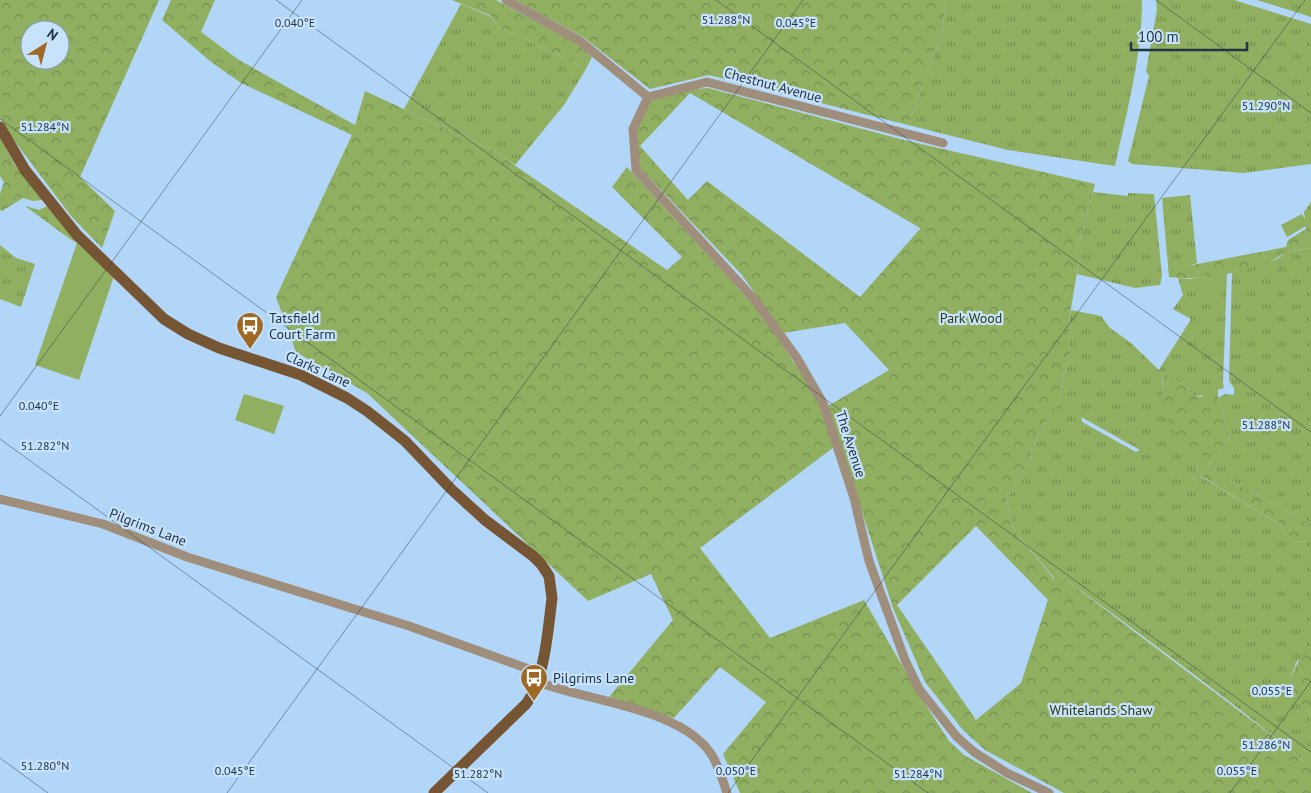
<svg xmlns="http://www.w3.org/2000/svg" width="1311" height="793" viewBox="0 0 1311 793" font-family="'PT Sans',sans-serif">
  <style>
    .grass { fill: url(#grass-tufts); fill-rule: evenodd }
    .forest { fill: url(#forest-crowns); fill-rule: evenodd }
    .garden { fill: #90af60 }
    .lines { fill: none; stroke-linecap: round; stroke-linejoin: round }
    .minor { stroke: #a08e7c; stroke-width: 9 }
    .major { stroke: #755534; stroke-width: 11 }
    .ticks { fill: none; stroke: #233545; stroke-width: 1; stroke-opacity: 0.45 }
    .labels { text-anchor: middle; dominant-baseline: central; stroke-width: 4.5; stroke-linejoin: round; paint-order: stroke }
    .street-label { font-size: 14px; fill: #233545; stroke: #c7e2fb }
    .poi-label { font-size: 14px; fill: #233545; stroke: #c7e2fb; text-anchor: start }
    .park-label { font-size: 14px; fill: #2c3c12; stroke: #c7e2fb }
    .ticks-label { font-size: 12px; text-anchor: middle; fill: #233545; stroke: #c7e2fb; stroke-width: 4.5; stroke-linejoin: round; paint-order: stroke }
  </style>
  <defs>
    <pattern id="grass-tufts" width="24" height="20" patternUnits="userSpaceOnUse" patternTransform="scale(1.25)"><rect width="24" height="20" fill="#90af60"/><path d="M3 7l-1-3M5 7V3M7 7l1-3M15 17l-1-3M17 17v-4M19 17l1-3" fill="none" stroke="#758f51"/></pattern>
    <pattern id="forest-crowns" width="20" height="18" patternUnits="userSpaceOnUse" patternTransform="scale(1.25)"><rect width="20" height="18" fill="#90af60"/><path d="M2 6a3 3 0 1 1 6 0M12 15a3 3 0 1 1 6 0" fill="none" stroke="#758f51"/></pattern>
  </defs>
  <rect width="100%" height="100%" fill="#b2d6f7"/>
  <g class="grass">
    <path d="M946 0H1142C1142 56 1127 111 1115 166L1008 150 908 125 942 33Z"/>
    <polygon points="1156,0 1234,0 1311,24 1311,164 1244,173 1132,164 1128,161 1149,76 1146,71 1157,10"/>
    <polygon points="1257,0 1311,0 1311,17"/>
    <polygon points="461,4 491,17 498,28 524,38 586,69 564,105 515,165 494,151 404,109"/>
    <polygon points="1093,192 1128,196 1128,193 1154,194 1162,276 1160,285 1135,288 1077,274 1079,261 1076,254"/>
    <polygon points="1190,195 1197,263 1187,266 1168,266 1162,198"/>
    <polygon points="0,245 16,258 35,264 21,307 0,299"/>
    <polygon points="1311,248 1311,524 1297,517 1216,472 1208,465 1230,438 1221,404 1218,398 1225,394 1234,395 1234,388 1229,381 1232,272 1263,264 1277,259 1287,252"/>
    <path d="M1227 273 1223 383 1224 388C1214 390 1205 397 1194 396L1187 387 1163 372 1162 394 1199 467 1192 479 1197 482 1200 476 1282 526 1292 541 1311 542V652L1297 661 1290 679 1296 698 1311 716V762L1307 764C1227 697 1141 635 1057 573L1055 579 1014 530 1006 497 1011 492 1019 477 1029 463 1033 447 1040 432 1060 401 1063 378 1070 352 1068 342 1070 334 1069 320 1071 310 1101 316 1110 328 1131 343 1159 370 1191 319 1173 309 1183 295 1178 278 1190 279ZM1081 417 1140 450 1136 452 1082 422Z"/>
  </g>
  <g class="forest">
    <path d="M0 0H159L80 177 115 211 102 248 71 216 10 135 0 118ZM30 30H60V60H30Z"/>
    <polygon points="171,0 215,0 201,32 239,60 355,125 365,91 494,151 667,270 682,257 612,187 627,167 761,313 819,400 834,447 700,548 770,638 864,600 918,693 949,741 964,755 1032,793 740,793 723,754 766,702 720,667 674,718 609,697 673,620 651,574 588,601 367,393 296,352 276,297 352,135 241,83 211,62 162,20"/>
    <polygon points="452,0 496,0 577,44 592,57 586,69 524,38 498,28 491,16"/>
    <polygon points="515,0 946,0 942,33 908,125 709,75 650,89 583,37"/>
    <path d="M708 88 904 140 1095 184 1076 254 1079 261 1069 320 1070 334 1068 342 1070 352 1063 378 1060 401 1040 432 1033 447 1029 463 1019 477 1011 492 1006 497 1014 530 1054 579 1057 573 1279 741 1307 764 1311 762V793H1064L985 750 963 730 925 682 893 608 828 406 889 370 845 323 783 333 742 275 640 168 637 131 650 101 685 90ZM690 93 920 228V229L860 297 707 181 688 200 640 146ZM976 526 1048 600 1021 683 976 720 897 605Z"/>
    <polygon points="0,137 15,165 42,200 33,201 23,198 2,211 0,210 0,194 4,182 0,176"/>
    <path d="M1311 202V248C1304 249 1295 250 1288 252 1280 255 1273 261 1264 264 1235 274 1198 281 1169 277L1168 266H1187L1286 247 1288 240 1306 229 1304 212Z"/>
    <polygon points="25,206 39,210 47,206 77,243 70,239"/>
    <polygon points="1163,372 1187,387 1194,396 1201,397 1209,390 1218,389 1218,397 1221,404 1230,438 1208,465 1216,472 1297,517 1311,524 1311,542 1292,541 1282,526 1201,476 1197,482 1192,479 1199,467 1169,423 1157,401 1162,394"/>
    <polygon points="1311,650 1311,716 1296,698 1290,679 1299,660"/>
  </g>
  <g class="garden">
    <polygon points="1302,214 1308,225 1287,237 1281,225"/>
    <polygon points="77,243 114,276 79,380 35,365"/>
    <polygon points="1204,273 1223,287 1219,305 1194,288"/>
    <polygon points="244,394 284,406 274,434 235,420"/>
  </g>
  <g class="lines">
    <g class="minor">
      <polyline points="506,0 580,41 648,97"/>
      <polyline points="648,97 633,129 636,170 754,299 797,358 823,403 854,498 869,561 905,660 919,689 957,737 974,752 1007,773 1049,793"/>
      <polyline points="648,97 707,82 943,143"/>
      <polyline points="0,499 103,524 187,557 409,626 540,673"/>
      <path d="M538 682C586 701 685 708 713 757 719 768 723 781 727 793"/>
    </g>
    <path class="major" d="M0 127 25 170 77 235 164 319 188 334 219 348 301 375 347 398 367 411 405 441 451 489 485 520 533 556 541 564 549 576 552 598C548 629 545 679 526 704L434 793"/>
  </g>
  <path class="ticks" d="M276 0 1311 752M716 0 1311 432M1156 0 1311 113M0 119 928 793M0 416 302 0M0 439 488 793M0 758 48 793M227 793 803 0M728 793 1305 0M1230 793 1311 681"/>
  <defs>
    <symbol id="bus-pin" viewBox="-11 -11 22 30"><path d="M0 17L-7.5 6A9.5 9.5 0 1 1 7.5 6Z" fill="#a06825" stroke="#c7e2fb"/><path d="M-5-6H5V4H4V6H2V4H-2V6H-4V4H-5ZM-3.5-4V0h7V-4ZM-3.5 1.2v1.5H-2V1.2ZM2 1.2v1.5H3.5V1.2Z" fill="#fff"/></symbol>
  </defs>
  <g fill-rule="evenodd">
    <use href="#bus-pin" x="234" y="310" width="32" height="43"/>
    <use href="#bus-pin" x="518" y="662" width="32" height="43"/>
  </g>
  <g class="labels">
    <g class="street-label">
      <text transform="translate(773 85) rotate(15)">Chestnut Avenue</text>
      <text transform="translate(318 369) rotate(24)">Clarks Lane</text>
      <text transform="translate(851 444) rotate(72)">The Avenue</text>
      <text transform="translate(148 527) rotate(21)">Pilgrims Lane</text>
    </g>
    <g class="poi-label">
      <text x="269" y="318">Tatsfield<tspan x="269" dy="16">Court Farm</tspan></text>
      <text x="553" y="678">Pilgrims Lane</text>
    </g>
    <g class="park-label">
      <text x="971" y="318">Park Wood</text>
      <text x="1101" y="710">Whitelands Shaw</text>
    </g>
  </g>
  <g class="ticks-label">
    <text x="726" y="24">51.288°N</text>
    <text x="295" y="27">0.040°E</text>
    <text x="796" y="27">0.045°E</text>
    <text x="1266" y="110">51.290°N</text>
    <text x="45" y="131">51.284°N</text>
    <text x="39" y="410">0.040°E</text>
    <text x="1266" y="429">51.288°N</text>
    <text x="45" y="450">51.282°N</text>
    <text x="1272" y="695">0.055°E</text>
    <text x="1266" y="749">51.286°N</text>
    <text x="45" y="770">51.280°N</text>
    <text x="235" y="775">0.045°E</text>
    <text x="736" y="775">0.050°E</text>
    <text x="1237" y="775">0.055°E</text>
    <text x="478" y="778">51.282°N</text>
    <text x="918" y="778">51.284°N</text>
  </g>
  <g transform="translate(45 45) rotate(36)"><circle r="24" fill="#c7e2fb" stroke="#859db2"/>
  <path d="M0-4L9 19L0 12L-9 19Z" fill="#a06825"/>
  <text y="-8" font-size="14" font-weight="bold" text-anchor="middle" fill="#233545">N</text>
  </g>
  <path d="M1131 42v8h116v-8" fill="none" stroke="#233545" stroke-width="2.5"/>
  <text x="1138" y="42" font-size="15" fill="#233545" stroke="#c7e2fb" stroke-width="4" paint-order="stroke">100 m</text>
</svg>
